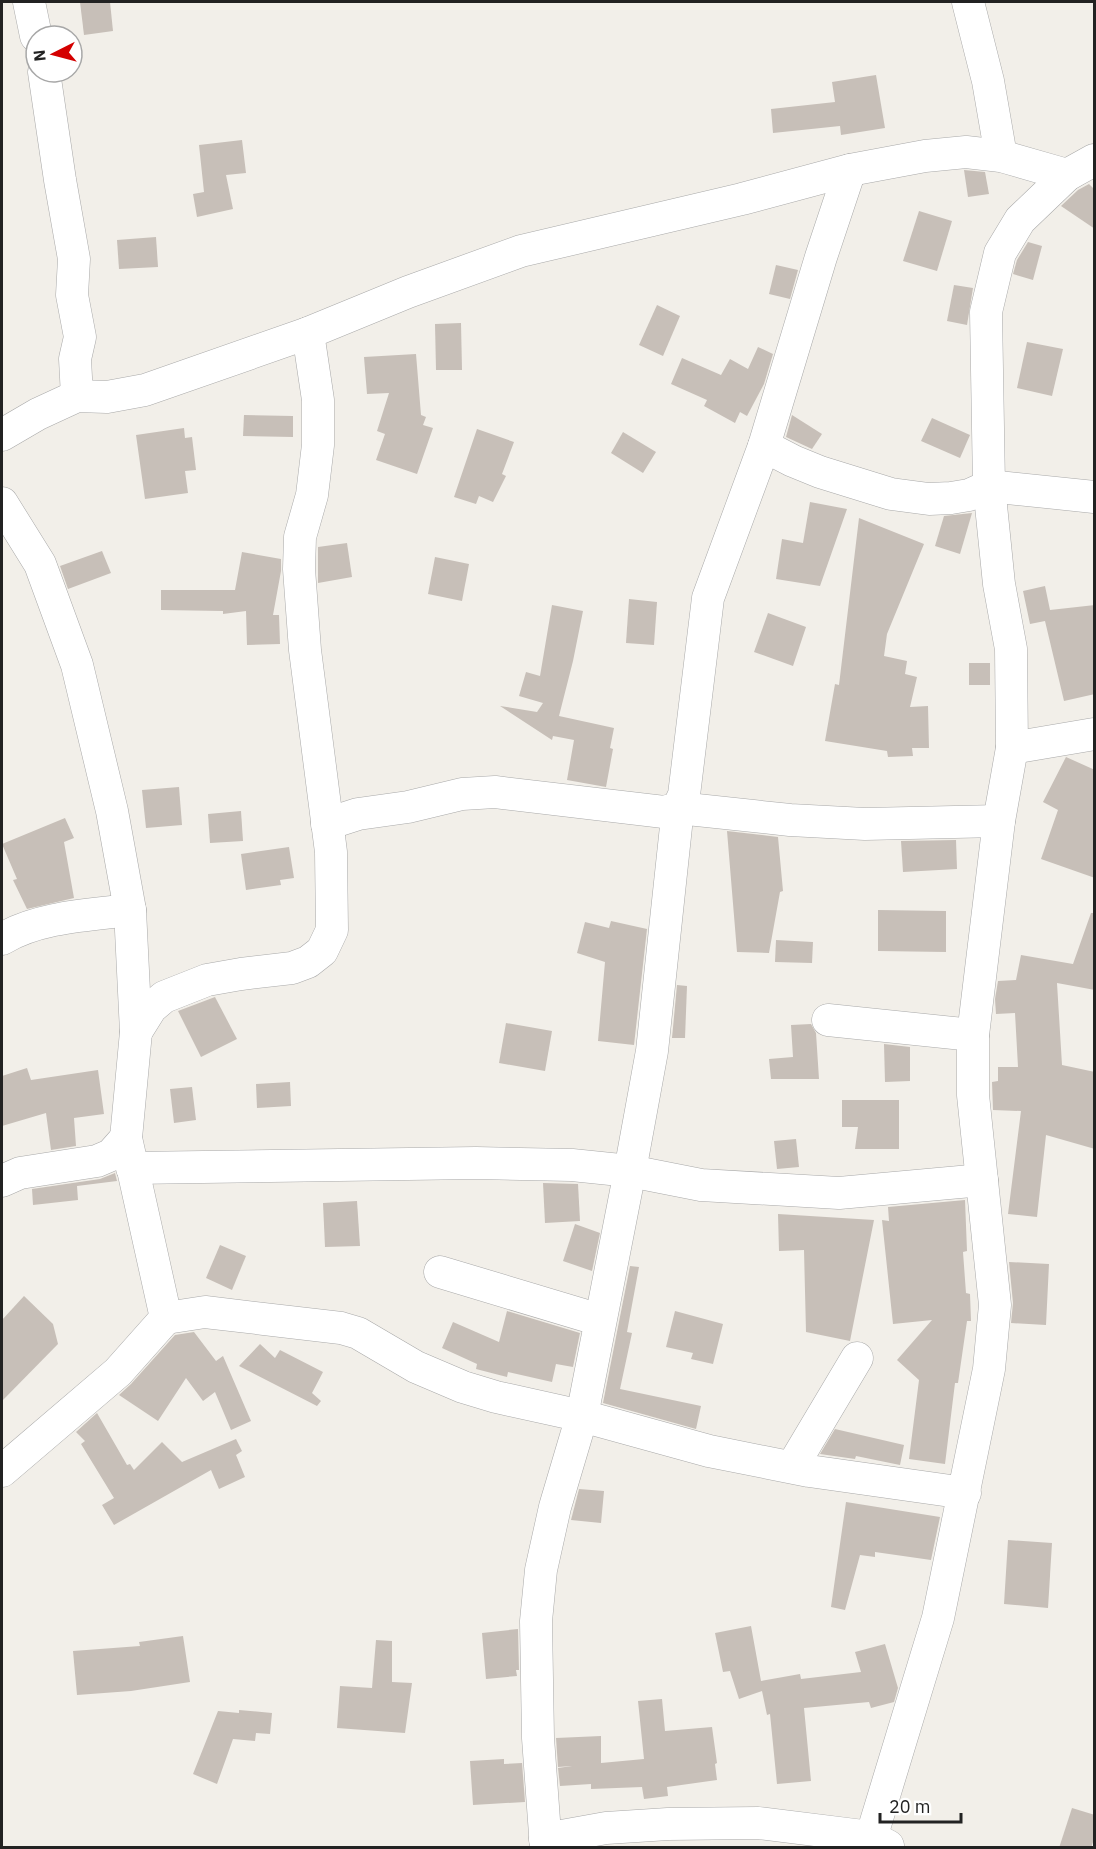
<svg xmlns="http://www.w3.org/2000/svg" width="1096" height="1849" viewBox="0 0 1096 1849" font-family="'IBM Plex Sans',sans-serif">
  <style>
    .building { fill: #c7bfb8 }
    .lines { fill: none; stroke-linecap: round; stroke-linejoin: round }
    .street-casing { stroke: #a9a9a9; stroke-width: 33 }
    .street { stroke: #fff; stroke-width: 32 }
  </style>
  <rect width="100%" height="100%" fill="#f2efe9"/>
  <g class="building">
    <polygon points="80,2 110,2 113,31 84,35"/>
    <polygon points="876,75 885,128 841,135 840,126 773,133 771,109 835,102 832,82"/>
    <polygon points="242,140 246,173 226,175 233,209 197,217 193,194 204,192 199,145"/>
    <polygon points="964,170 985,172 989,194 968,197"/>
    <polygon points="1089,184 1095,190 1095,229 1061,206 1078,190"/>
    <polygon points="919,211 952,221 937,271 903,261"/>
    <polygon points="156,237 158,267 119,269 117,240"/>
    <polygon points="1028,242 1042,246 1033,280 1013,274 1017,260"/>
    <polygon points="776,265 798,270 790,299 769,294"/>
    <polygon points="954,285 973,288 967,325 947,321"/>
    <polygon points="657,305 680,316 663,356 639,345"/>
    <polygon points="461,323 462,370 436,370 435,324"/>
    <polygon points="1027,342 1063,349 1052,396 1017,388"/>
    <polygon points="758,347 773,354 764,384 747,416 740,412 735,423 704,406 707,400 671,384 682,358 721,375 730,359 748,369"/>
    <polygon points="416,354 421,415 426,417 423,425 433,428 417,474 376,460 385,434 377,431 389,393 367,394 364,357"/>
    <polygon points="244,415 293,416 293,437 243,436"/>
    <polygon points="792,415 822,434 812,449 786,437"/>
    <polygon points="932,418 970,435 960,458 921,441"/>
    <polygon points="184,428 185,438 192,437 196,470 185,471 188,493 145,499 136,435"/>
    <polygon points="477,429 514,442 502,474 506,476 493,502 479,496 476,504 454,497"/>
    <polygon points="623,432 656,452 643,473 611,453"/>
    <polygon points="810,502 847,509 820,586 776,579 782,539 803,543"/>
    <polygon points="972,513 960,554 935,546 944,516"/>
    <polygon points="859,518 924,544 887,634 884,656 907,661 905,674 917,677 910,707 928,706 929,748 912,748 913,756 888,757 887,751 825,741 835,684 839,685"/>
    <polygon points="347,543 352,577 318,583 318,547"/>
    <polygon points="102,551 111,573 68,589 60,566"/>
    <polygon points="242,552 281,559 281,571 273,615 279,615 280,644 247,645 246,611 223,614 223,611 161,610 161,590 235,590"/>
    <polygon points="435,557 469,564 462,601 428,594"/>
    <polygon points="1045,586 1050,610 1095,605 1095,694 1064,701 1045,621 1030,624 1023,591"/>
    <polygon points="629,599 657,602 654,645 626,643"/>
    <polygon points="552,605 583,611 573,661 559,716 614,728 610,748 613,749 606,787 567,780 574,740 553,736 552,740 500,706 537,712 543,703 519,696 526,672 540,676"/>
    <polygon points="768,613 806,627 793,666 754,652"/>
    <rect x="969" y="663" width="21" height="22"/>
    <polygon points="1066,757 1095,770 1095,878 1041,859 1058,810 1043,802"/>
    <polygon points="179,787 182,825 146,828 142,790"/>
    <polygon points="241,811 243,841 210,843 208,814"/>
    <polygon points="65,818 74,838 64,842 74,898 27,909 13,880 17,879 2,844"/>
    <polygon points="727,831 778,837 783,891 780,892 769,953 737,952"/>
    <polygon points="956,840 957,869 903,872 901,841"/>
    <polygon points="289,847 294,878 280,880 281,885 246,890 241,854"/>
    <polygon points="878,910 946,911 946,952 878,951"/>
    <polygon points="1091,913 1095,913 1095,990 1057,983 1062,1065 1095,1072 1095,1149 1046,1135 1037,1217 1008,1214 1021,1111 993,1110 992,1082 998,1081 998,1067 1018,1067 1015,1013 996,1014 995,999 998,981 1016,980 1021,955 1073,964"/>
    <polygon points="611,921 647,929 634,1045 598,1041 605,962 577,953 585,922 609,928"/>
    <polygon points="776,940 813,942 812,963 775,962"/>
    <polygon points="677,985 687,986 685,1038 672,1038"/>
    <polygon points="215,997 237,1039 201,1057 178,1011"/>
    <polygon points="506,1023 552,1031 545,1071 499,1063"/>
    <polygon points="811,1024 816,1033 819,1079 771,1079 769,1059 793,1057 791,1025"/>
    <polygon points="884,1044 910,1047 910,1081 885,1082"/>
    <polygon points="27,1068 31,1080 98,1070 104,1114 74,1118 76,1146 51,1150 46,1113 2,1126 2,1076"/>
    <polygon points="290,1082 291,1106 257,1108 256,1084"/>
    <polygon points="192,1087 196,1120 174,1123 170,1089"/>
    <polygon points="842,1100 899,1100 899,1149 855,1149 858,1127 842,1127"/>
    <polygon points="796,1139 799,1167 777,1169 774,1141"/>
    <polygon points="115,1173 117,1181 77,1186 78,1200 33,1205 32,1189 100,1179"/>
    <polygon points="543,1183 578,1184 580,1221 545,1223"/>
    <polygon points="965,1200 967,1251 963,1252 966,1293 970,1294 971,1321 967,1321 958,1383 955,1383 945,1464 909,1459 919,1380 897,1360 932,1320 893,1324 882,1220 889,1221 888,1207"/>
    <polygon points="357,1201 360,1246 325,1247 323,1203"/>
    <polygon points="778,1214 874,1220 850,1341 806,1332 804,1250 779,1251"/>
    <polygon points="575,1224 600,1233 592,1271 563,1261"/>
    <polygon points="220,1245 246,1256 232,1290 206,1278"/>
    <polygon points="1009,1262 1049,1264 1046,1325 1011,1323 1013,1303"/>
    <polygon points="630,1266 639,1267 627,1332 632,1333 620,1389 701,1406 696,1429 603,1403"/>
    <polygon points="24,1296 53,1324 58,1344 2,1401 2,1320"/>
    <polygon points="507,1311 580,1333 573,1367 556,1364 552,1382 508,1372 507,1377 476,1369 477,1364 442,1348 453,1322 499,1342"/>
    <polygon points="675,1311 723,1324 713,1364 691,1359 693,1353 666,1347"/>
    <polygon points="194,1332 216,1361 223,1356 251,1421 231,1430 215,1392 203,1401 186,1378 158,1421 119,1395 131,1384 175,1335"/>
    <polygon points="260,1344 275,1358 280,1350 323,1372 312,1393 321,1401 317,1406 239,1366"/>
    <polygon points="97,1413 127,1465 130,1464 134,1470 162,1442 182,1462 236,1439 242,1451 236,1455 245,1477 219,1489 211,1470 114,1525 102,1505 114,1498 81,1444 85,1441 76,1432"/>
    <polygon points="835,1429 904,1445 900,1465 856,1456 855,1459 820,1454"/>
    <polygon points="579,1489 604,1491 601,1523 571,1520"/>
    <polygon points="846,1502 940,1517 931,1560 875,1552 875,1557 860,1555 845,1610 831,1607"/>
    <polygon points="1008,1540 1052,1543 1048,1608 1004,1604"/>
    <polygon points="751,1626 761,1681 800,1674 801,1679 861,1672 855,1652 885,1644 898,1688 894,1702 871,1708 869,1702 804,1708 811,1781 777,1784 770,1714 767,1715 762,1691 739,1699 730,1671 723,1672 715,1633"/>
    <polygon points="518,1629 519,1670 516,1670 517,1676 486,1679 482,1633"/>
    <polygon points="183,1636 190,1682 131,1691 77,1695 73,1651 140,1646 139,1642"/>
    <polygon points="376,1640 392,1641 392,1682 412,1683 405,1733 337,1728 340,1686 372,1688"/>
    <polygon points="662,1699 665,1731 712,1727 717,1763 715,1764 717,1780 667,1787 668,1796 644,1799 642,1787 591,1789 591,1784 560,1786 558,1768 572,1766 558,1767 556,1738 601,1736 601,1763 644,1759 638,1701"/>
    <polygon points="239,1710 272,1713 270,1734 256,1733 255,1741 233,1739 217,1784 193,1774 218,1711 239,1713"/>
    <polygon points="504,1759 504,1764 522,1763 525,1802 473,1805 470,1761"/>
    <polygon points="1072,1808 1095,1815 1095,1836 1091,1848 1059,1848"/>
  </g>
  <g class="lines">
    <defs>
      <g id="street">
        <polyline points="29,2 36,36"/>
        <polyline points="968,2 988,81 1001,156"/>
        <polyline points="44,72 60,180 74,259 72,295 80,337 75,359 77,396"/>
        <polyline points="2,435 38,414 77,396 107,397 145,390 308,333 408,292 521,251 742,199 850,170 925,156 966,152 1001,156 1067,175"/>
        <polyline points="764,446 821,257 850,170"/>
        <polyline points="2,503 40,564 77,665 112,811 130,910 136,1032 126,1138 166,1318 118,1372 2,1471"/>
        <polyline points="1012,748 1094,734"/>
        <polyline points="327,824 358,814 408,807 462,794 495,792 664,812 678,808 684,795 708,598 764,446 793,461 820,472 891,494 929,499 951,498 969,495 989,486 1094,497"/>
        <path d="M2 939C38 917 89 915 130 910"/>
        <polyline points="828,1020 973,1035"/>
        <polyline points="136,1032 151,1008 164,997 207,980 241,974 292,968 308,962 322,951 332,930 331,852 305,650 299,569 300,537 312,495 318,445 318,400 308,333"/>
        <polyline points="132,1168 476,1163 572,1165 630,1171 701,1185 839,1193 982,1180"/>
        <polyline points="2,1181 20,1173 97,1161 111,1155 126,1138"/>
        <polyline points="440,1272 600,1320"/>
        <polyline points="166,1318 205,1312 341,1328 358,1333 416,1367 463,1387 496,1397 582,1416 709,1451 809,1471 965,1493"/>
        <polyline points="792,1467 857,1358"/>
        <polyline points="545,1839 606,1828 668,1824 758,1823 871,1837 888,1846"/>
        <polyline points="546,1848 538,1738 536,1621 541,1570 555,1507 582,1416 630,1171 652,1051 678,808 790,820 865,824 999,821"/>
        <polyline points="868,1848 938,1618 989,1369 995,1305 973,1095 973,1035 999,821 1012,748 1011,649 999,584 989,486 986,312 1000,253 1020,220 1067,175 1094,160"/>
      </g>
    </defs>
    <use href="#street" class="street-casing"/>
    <use href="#street" class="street"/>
  </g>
  <rect width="1096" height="1849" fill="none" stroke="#222222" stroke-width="6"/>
  <g transform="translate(54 54) rotate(264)"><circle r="28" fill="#ffffff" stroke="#a7a7a7" stroke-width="1.5"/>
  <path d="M0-4.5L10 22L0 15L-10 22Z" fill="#d40000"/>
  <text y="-9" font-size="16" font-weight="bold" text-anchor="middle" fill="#222222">N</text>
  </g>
  <path d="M880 1813v9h81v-9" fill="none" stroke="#222222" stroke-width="3"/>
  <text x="889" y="1813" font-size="18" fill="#222222" stroke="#ffffff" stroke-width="4.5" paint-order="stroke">20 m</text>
</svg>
